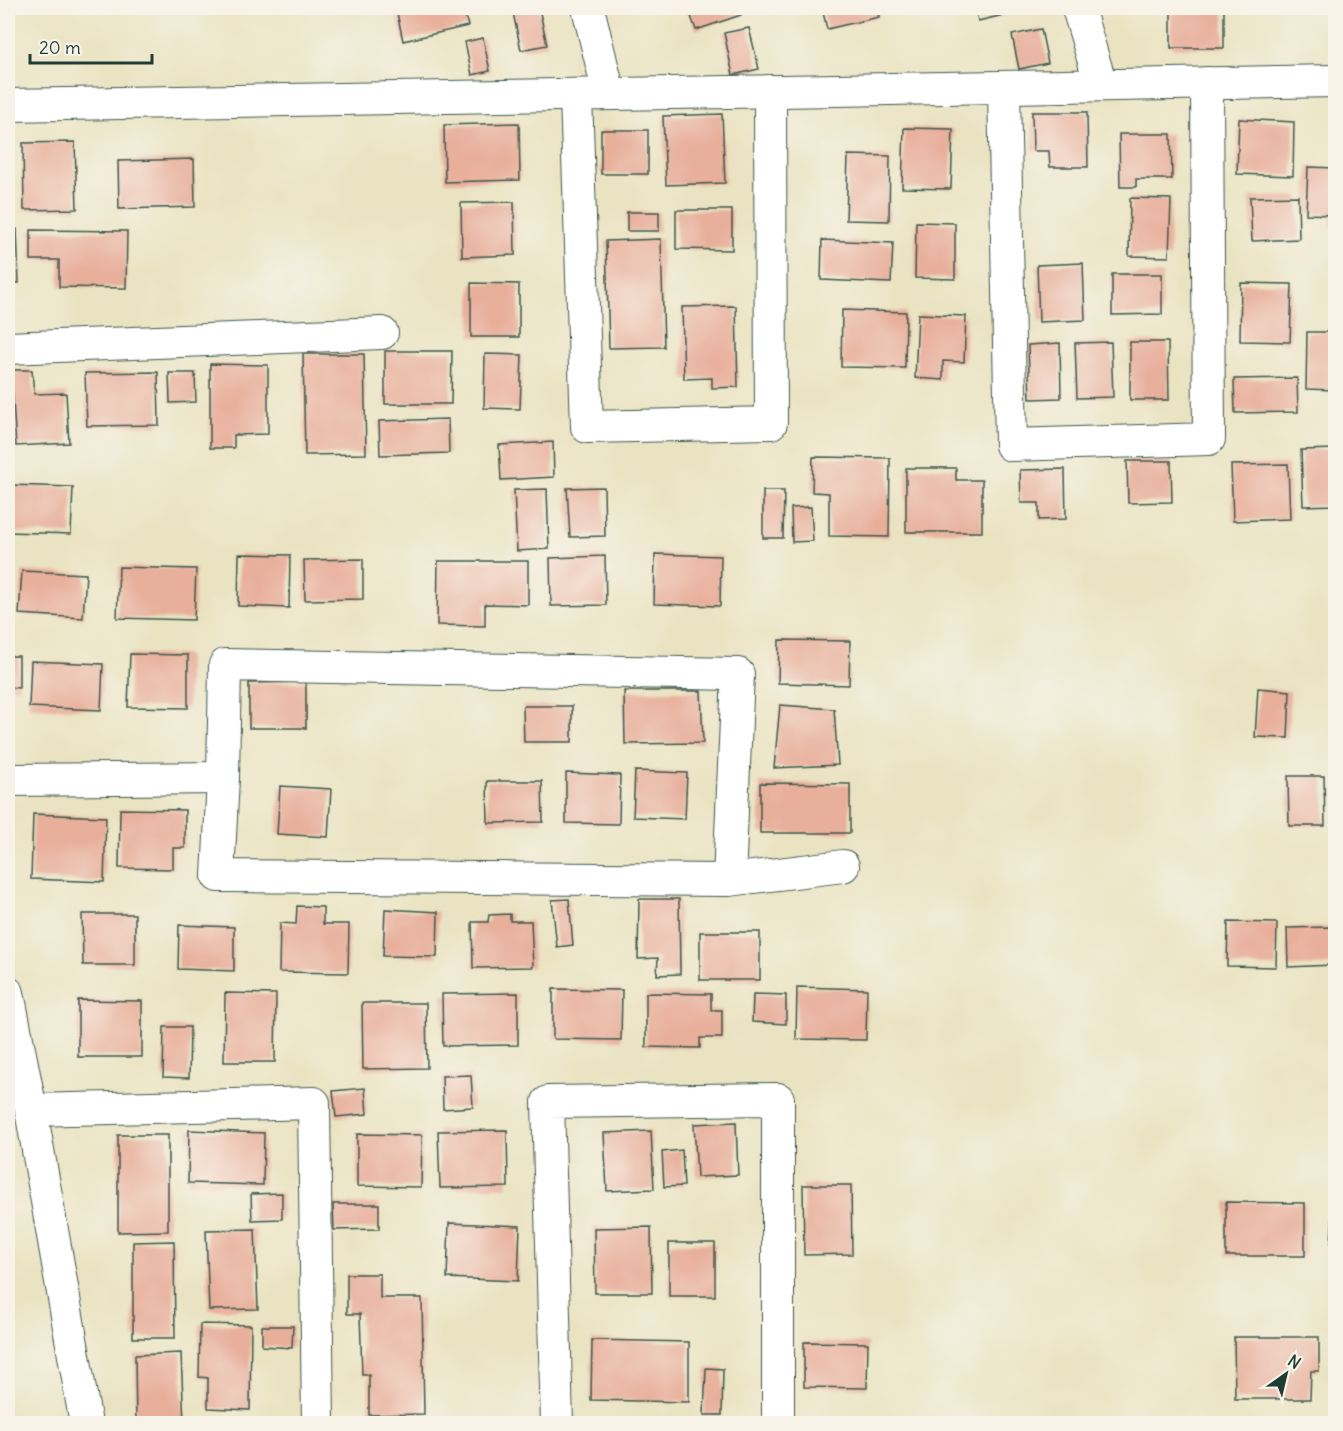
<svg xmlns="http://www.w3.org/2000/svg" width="1343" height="1431" viewBox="0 0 1343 1431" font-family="Delius,sans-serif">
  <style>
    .building { fill: #e8af9b }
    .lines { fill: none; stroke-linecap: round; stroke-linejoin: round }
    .street-casing { stroke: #3d5649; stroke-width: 34 }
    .street { stroke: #fff; stroke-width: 32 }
  </style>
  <rect width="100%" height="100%" fill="#f7f3e8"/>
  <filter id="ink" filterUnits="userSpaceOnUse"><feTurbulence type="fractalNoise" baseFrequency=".0167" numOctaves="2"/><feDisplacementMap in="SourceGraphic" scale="12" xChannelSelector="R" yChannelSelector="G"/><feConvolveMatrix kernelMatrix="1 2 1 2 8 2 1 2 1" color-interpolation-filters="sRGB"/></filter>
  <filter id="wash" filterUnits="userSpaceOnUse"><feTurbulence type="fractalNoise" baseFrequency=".008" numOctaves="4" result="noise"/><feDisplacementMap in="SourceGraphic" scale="24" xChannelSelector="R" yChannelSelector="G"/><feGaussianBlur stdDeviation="1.35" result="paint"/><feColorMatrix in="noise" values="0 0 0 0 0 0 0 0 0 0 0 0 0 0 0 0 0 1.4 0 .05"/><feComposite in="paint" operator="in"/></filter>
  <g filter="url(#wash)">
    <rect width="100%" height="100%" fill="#eae3c2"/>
    <g id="blocks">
      <g class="building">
        <polygon points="396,8 463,8 468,26 403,41"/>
        <polygon points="512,8 539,8 547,45 521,50"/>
        <polygon points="688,8 739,8 741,15 696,30"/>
        <polygon points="822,8 877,8 879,17 827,29"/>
        <polygon points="975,8 1033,8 978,21"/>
        <rect x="1171" y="8" width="53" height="40"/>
        <polygon points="749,28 759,69 733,75 724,33"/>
        <polygon points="1041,29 1048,63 1019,69 1012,35"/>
        <polygon points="483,38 490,71 472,75 465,42"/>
        <polygon points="1032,112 1087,112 1088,167 1050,167 1049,151 1033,151"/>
        <polygon points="722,114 725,183 666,185 663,116"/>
        <polygon points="1239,119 1294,122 1293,176 1237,174"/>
        <polygon points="519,123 520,180 445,182 444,125"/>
        <polygon points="904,128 953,129 951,189 902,188"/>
        <rect x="601" y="130" width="47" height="44"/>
        <polygon points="1119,134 1171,134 1172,179 1136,179 1136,187 1120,187"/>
        <polygon points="75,142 77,209 24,210 23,143"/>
        <polygon points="848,155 890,156 889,221 846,220"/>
        <polygon points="194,159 195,207 119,209 118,161"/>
        <polygon points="1308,167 1336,168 1336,227 1331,227 1331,215 1306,214"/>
        <polygon points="1298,196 1299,239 1252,241 1250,197"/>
        <polygon points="1130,198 1171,199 1169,257 1129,256"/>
        <polygon points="514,202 515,255 462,257 461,203"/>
        <polygon points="676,210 732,210 732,250 676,249"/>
        <rect x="627" y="212" width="32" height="19"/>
        <polygon points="916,222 955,223 955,279 915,278"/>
        <polygon points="8,229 17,229 19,283 8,283"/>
        <polygon points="31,230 127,231 126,288 59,287 59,260 31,260"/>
        <polygon points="661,239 664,347 609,348 606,241"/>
        <polygon points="822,240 893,243 891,283 821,280"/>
        <polygon points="1083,263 1085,320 1039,322 1037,265"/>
        <polygon points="1112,274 1162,274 1162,314 1112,315"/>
        <polygon points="471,283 519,284 519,337 471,337"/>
        <polygon points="1241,283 1292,284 1290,342 1240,341"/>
        <polygon points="736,306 738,387 712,388 712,378 684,379 682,307"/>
        <polygon points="842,310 906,312 905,368 841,367"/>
        <polygon points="918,314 966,316 964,362 943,361 943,380 915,378"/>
        <polygon points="1307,332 1336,332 1336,390 1306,389"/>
        <polygon points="1111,342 1113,397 1077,398 1075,343"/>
        <polygon points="1130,342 1168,342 1169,400 1130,400"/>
        <polygon points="1060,343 1061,398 1030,399 1028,345"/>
        <polygon points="385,351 452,351 451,404 385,404"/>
        <polygon points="303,354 364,354 366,454 305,455"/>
        <polygon points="485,354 522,355 520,409 484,408"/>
        <polygon points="210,364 268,365 268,434 234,435 234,448 210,448"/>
        <polygon points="11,370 32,370 34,394 66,393 69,443 16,446"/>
        <polygon points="158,372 159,425 87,426 85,373"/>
        <polygon points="169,373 195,373 196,402 170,403"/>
        <polygon points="1297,378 1298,412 1235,413 1234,379"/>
        <polygon points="448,419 449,453 380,455 379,421"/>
        <polygon points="553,442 554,477 501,480 499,445"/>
        <polygon points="1336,449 1336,505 1303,506 1301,450"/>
        <polygon points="813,457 890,458 889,537 829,536 829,493 812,492"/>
        <polygon points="1127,461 1171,461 1172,502 1128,503"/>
        <polygon points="1288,464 1290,519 1233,521 1231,465"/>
        <polygon points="906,468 956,468 956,480 982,480 982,532 906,532"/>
        <polygon points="1065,469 1066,519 1039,520 1039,503 1021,503 1020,470"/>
        <polygon points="8,485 73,487 71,534 8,532"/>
        <polygon points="604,487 605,536 570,537 567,488"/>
        <polygon points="547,489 549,549 517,551 514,490"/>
        <polygon points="763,491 784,491 783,538 763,538"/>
        <polygon points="811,507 813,541 792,542 791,508"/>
        <polygon points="239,554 290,555 289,608 238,606"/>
        <polygon points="655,554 721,556 720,606 654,604"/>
        <polygon points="605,556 606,605 551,606 550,558"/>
        <polygon points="363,559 363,599 305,600 304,560"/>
        <polygon points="438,561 528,561 528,605 485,604 485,626 437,625"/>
        <polygon points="119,567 196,569 194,620 117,618"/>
        <polygon points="22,571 86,574 83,618 19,614"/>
        <polygon points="779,640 850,641 849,685 778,683"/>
        <polygon points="130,654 188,655 188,708 128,707"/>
        <polygon points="8,656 19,656 19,688 8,687"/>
        <polygon points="31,661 103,664 101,710 29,707"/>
        <polygon points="306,682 306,728 249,728 249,683"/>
        <polygon points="1258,688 1290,691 1288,738 1255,737"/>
        <polygon points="624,691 701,691 703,743 625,744"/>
        <polygon points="780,705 834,709 838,765 774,768"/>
        <polygon points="523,706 572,706 572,742 524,742"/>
        <polygon points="635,771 687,773 685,819 633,817"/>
        <polygon points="566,773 620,775 619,824 566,823"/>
        <polygon points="1288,776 1324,776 1325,826 1289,826"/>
        <polygon points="487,781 542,781 543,822 488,823"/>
        <polygon points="760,783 850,784 850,833 760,833"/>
        <polygon points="280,786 331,789 328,837 277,834"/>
        <polygon points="120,809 185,810 185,848 173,848 173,869 119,868"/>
        <polygon points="33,814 106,817 104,882 31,879"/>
        <polygon points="569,899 573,945 557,947 552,900"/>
        <polygon points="639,899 679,899 680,974 657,975 658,958 638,959"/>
        <polygon points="297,906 323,907 323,924 349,924 348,973 279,972 280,923 296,924"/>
        <polygon points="385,909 438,912 437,957 383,956"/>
        <polygon points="82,914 135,914 135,965 83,965"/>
        <polygon points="510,914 510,921 531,921 533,967 473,968 472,922 488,922 489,915"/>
        <polygon points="1228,922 1277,923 1276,967 1227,966"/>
        <polygon points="179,925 234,927 234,971 178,969"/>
        <polygon points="1332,927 1333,965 1288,967 1287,928"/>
        <rect x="700" y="932" width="60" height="48"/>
        <polygon points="797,987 867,989 866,1040 796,1039"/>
        <polygon points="553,989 622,990 621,1040 553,1039"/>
        <polygon points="225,993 276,994 275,1062 224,1062"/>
        <polygon points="518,993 518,1045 443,1046 442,994"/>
        <polygon points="646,993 711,994 711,1010 722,1010 722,1038 700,1038 700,1048 646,1047"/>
        <polygon points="753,994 786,995 786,1024 752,1022"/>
        <polygon points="78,1000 142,1001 142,1057 78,1057"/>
        <polygon points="362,1003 426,1003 427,1068 363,1069"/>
        <polygon points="164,1027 190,1027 189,1078 163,1077"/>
        <polygon points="471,1075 473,1107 443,1109 442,1076"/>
        <polygon points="1332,1082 1336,1082 1336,1108 1331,1108"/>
        <polygon points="365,1088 367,1114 336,1117 333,1091"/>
        <polygon points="736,1122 738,1175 697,1177 694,1124"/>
        <polygon points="189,1130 264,1133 263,1185 188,1183"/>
        <polygon points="507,1130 508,1187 440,1188 438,1131"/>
        <polygon points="651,1131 654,1189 607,1191 604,1133"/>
        <polygon points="357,1134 422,1135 421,1187 357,1186"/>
        <polygon points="118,1135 168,1135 168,1231 118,1232"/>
        <polygon points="682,1150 684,1186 664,1187 662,1152"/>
        <polygon points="803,1185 851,1185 852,1254 804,1255"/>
        <polygon points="282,1193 282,1219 252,1220 251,1194"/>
        <polygon points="1334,1196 1336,1196 1336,1245 1331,1244"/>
        <polygon points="1226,1202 1305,1203 1305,1256 1226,1256"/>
        <polygon points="333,1204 379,1204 379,1229 334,1230"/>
        <polygon points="449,1223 520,1226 518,1281 447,1278"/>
        <polygon points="651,1227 652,1293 595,1293 594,1228"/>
        <polygon points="255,1229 258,1309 209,1310 206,1230"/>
        <polygon points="174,1241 175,1338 133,1338 133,1242"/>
        <rect x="669" y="1243" width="46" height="53"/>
        <polygon points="347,1274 380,1274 380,1298 422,1298 424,1414 369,1415 369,1375 362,1375 360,1314 347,1314"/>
        <polygon points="200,1324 251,1325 250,1410 208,1408 208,1378 199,1377"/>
        <polygon points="262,1326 293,1326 292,1348 262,1346"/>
        <polygon points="1234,1337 1319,1337 1319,1371 1311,1371 1310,1399 1235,1399"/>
        <polygon points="592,1340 689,1342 689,1402 591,1400"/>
        <polygon points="804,1342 868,1343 867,1388 804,1387"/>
        <polygon points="181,1353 184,1424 136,1424 135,1355"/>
        <polygon points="706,1368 723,1369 722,1415 704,1415"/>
      </g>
    </g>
  </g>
  <g filter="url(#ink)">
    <use href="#blocks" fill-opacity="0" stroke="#3d5649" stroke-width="1.5"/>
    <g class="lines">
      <defs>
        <g id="street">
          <polyline points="588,8 609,94"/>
          <polyline points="1078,8 1101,85"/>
          <polyline points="1004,87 1011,445 1209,439 1207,83"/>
          <polyline points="576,95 587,427 771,423 770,91"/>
          <polyline points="8,105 1336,81"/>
          <polyline points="8,348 382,333"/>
          <polyline points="8,780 223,778"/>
          <polyline points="729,880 738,674 225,665 223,778 218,876 729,880 843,866"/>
          <polyline points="8,993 31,1110 86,1424"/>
          <polyline points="31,1110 314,1103 318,1424"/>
          <polyline points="557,1424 548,1102 778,1099 778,1424"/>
        </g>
      </defs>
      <use href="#street" class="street-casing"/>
      <use href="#street" class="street"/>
    </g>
  </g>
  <rect width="1343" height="1431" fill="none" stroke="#f7f3e8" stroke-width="30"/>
  <g transform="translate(1286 1374) rotate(34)" stroke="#f7f3e8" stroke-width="4.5" paint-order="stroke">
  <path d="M0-4.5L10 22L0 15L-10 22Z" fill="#1f3d34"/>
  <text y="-9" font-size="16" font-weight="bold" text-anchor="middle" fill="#1f3d34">N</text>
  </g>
  <path d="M30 54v9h122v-9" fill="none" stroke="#1f3d34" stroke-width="3"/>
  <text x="39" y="54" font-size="18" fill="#1f3d34" stroke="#f7f3e8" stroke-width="4.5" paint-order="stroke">20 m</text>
</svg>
